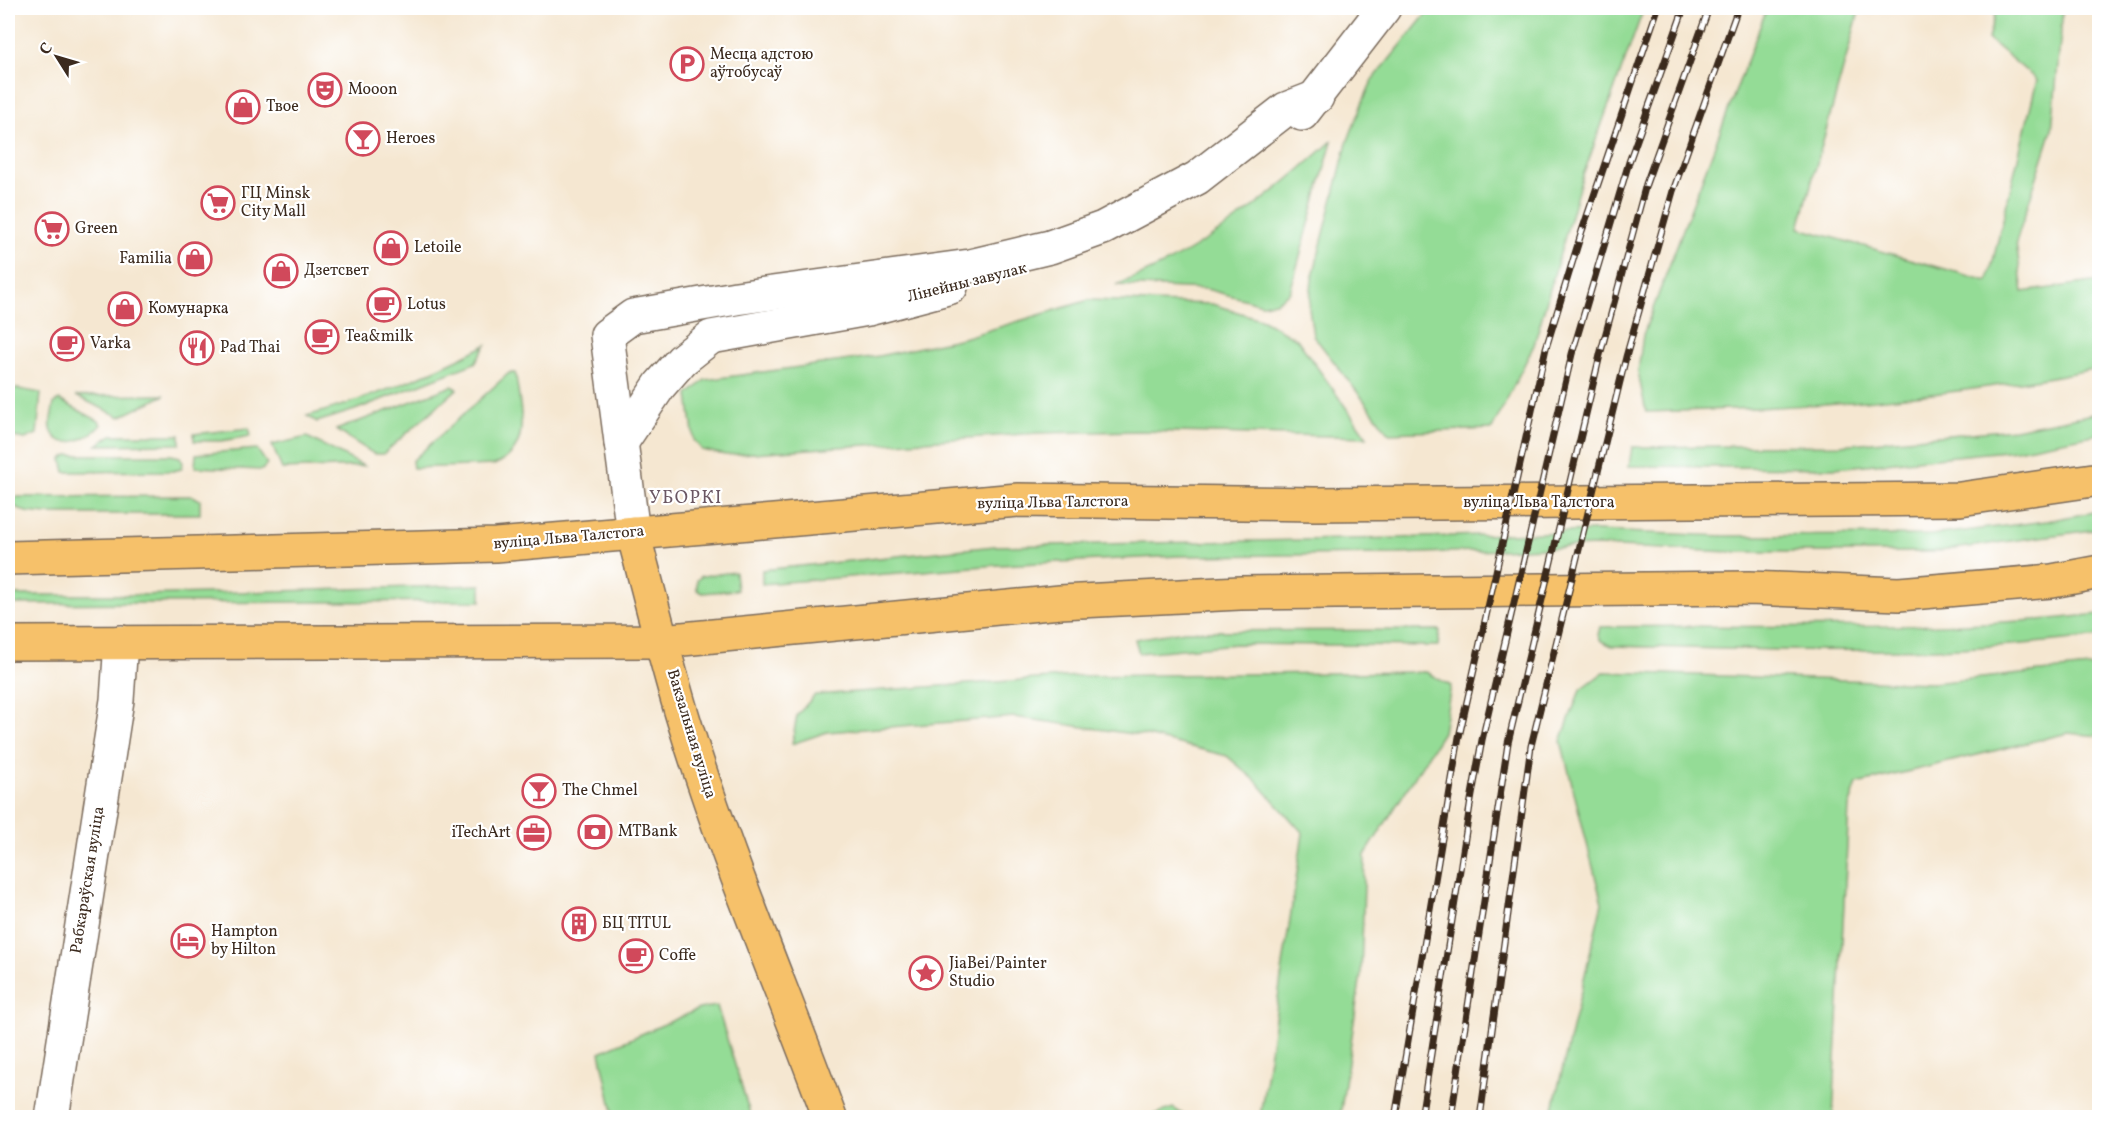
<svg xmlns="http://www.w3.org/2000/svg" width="2107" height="1125" viewBox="0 0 2107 1125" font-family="Vollkorn,serif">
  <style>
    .green { fill: #94dc96; stroke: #68835a; stroke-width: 1.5 }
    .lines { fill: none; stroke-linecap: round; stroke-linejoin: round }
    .minor-casing { stroke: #7c6c5d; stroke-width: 36 }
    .major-casing { stroke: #7c6c5d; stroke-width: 36 }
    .minor { stroke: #fff; stroke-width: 33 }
    .major { stroke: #f6c16b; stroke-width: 33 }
    .rail-casing { stroke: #3b2a1e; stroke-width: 7 }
    .rail { stroke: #fff; stroke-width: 4.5; stroke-dasharray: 14; stroke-linecap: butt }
    .labels { text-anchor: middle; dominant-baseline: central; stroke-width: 4.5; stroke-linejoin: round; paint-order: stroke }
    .poi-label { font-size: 16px; fill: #3b2a1e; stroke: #fff; text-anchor: start }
    .street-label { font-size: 16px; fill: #3b2a1e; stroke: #fff }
    .neighbourhood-label { font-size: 18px; letter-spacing: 1.5px; fill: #6b5763; stroke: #fff }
  </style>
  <rect width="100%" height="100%" fill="#fff"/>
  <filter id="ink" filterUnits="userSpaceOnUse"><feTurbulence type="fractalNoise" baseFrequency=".0167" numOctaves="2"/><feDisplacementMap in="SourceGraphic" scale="12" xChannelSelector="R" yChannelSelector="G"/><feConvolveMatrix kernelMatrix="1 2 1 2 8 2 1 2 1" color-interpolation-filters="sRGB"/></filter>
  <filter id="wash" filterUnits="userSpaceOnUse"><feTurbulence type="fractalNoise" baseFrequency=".008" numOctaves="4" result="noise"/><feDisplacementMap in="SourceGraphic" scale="24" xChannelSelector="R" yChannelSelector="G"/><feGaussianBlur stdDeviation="1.35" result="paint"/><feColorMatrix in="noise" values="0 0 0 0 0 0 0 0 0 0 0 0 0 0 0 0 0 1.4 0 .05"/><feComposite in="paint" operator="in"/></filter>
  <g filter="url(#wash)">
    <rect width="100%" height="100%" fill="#f5e7d1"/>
    <g class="green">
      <polygon points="1431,8 1644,8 1580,184 1534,345 1492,429 1389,433 1313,335 1309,308 1312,280 1347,143 1361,106 1372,81"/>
      <path d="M1767 8H1860L1799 228 1988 281 2037 80 1988 39 1997 8H2063L2052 130 2016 242 2023 292 2099 281V368C1947 399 1801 408 1646 412L1638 372 1643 335Z"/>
      <path d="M1332 141 1290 292 1276 302 1262 304 1206 289 1116 285C1199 255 1268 199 1332 141Z"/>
      <polygon points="1089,300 1212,304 1263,320 1297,339 1367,437 1140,431 1038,433 725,455 702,450 694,440 688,395 705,380 879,356 963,338"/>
      <path d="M486 345 475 363 355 410 317 422 307 416C374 397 424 377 486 345Z"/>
      <path d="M509 373H515L516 376C520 409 533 450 494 465L413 468 412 461Z"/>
      <polygon points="452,386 457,389 383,454 374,454 336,430"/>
      <polygon points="8,387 41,393 37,434 25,439 8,436"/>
      <polygon points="165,395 120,417 76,396"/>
      <path d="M59 400 99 421 101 425C91 437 61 453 52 432 48 424 53 412 54 403Z"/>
      <polygon points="2099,413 2099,434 2016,450 1835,468 1629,466 1632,447 1840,445 2015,429"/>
      <polygon points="249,428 251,436 221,441 194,441 194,434"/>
      <polygon points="112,435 180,435 180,444 97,445"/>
      <polygon points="307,437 364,466 282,469 272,445"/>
      <polygon points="257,449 267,464 262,470 195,467 196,454"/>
      <polygon points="68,455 171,455 180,457 183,463 181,469 173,471 65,472 62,459"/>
      <polygon points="193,496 200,500 200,514 48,514 26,512 13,506 14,497"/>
      <polygon points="2099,511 2099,529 1932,552 1731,552 1596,546 1399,554 1179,556 998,565 762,584 762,570 995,546 1398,538 1596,531 1725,536 1931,535 2047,521"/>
      <polygon points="735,572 737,590 702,593 697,590 697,580 702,576"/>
      <polygon points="481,585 481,601 8,604 8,595 140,595"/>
      <path d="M2100 614 2099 636C1938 657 1774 650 1612 646L1601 641 1598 635 1600 627C1767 624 1934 633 2100 614Z"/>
      <polygon points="1440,630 1438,646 1236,644 1139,653 1135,639 1184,631"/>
      <polygon points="2099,666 2099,736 2068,733 1857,784 1849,807 1833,1117 1551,1117 1602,903 1561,741 1580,690 1604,672 1932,683"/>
      <polygon points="1426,672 1451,686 1443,732 1365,855 1361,974 1340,1117 1260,1117 1303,833 1256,781 1227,756 1147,736 1014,717 827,732 792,744 797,715 815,695 1079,676"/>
      <polygon points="717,1006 751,1117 614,1117 600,1052 699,1009"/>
      <polygon points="1173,1108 1187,1117 1147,1117"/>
    </g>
  </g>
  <g filter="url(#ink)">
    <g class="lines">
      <defs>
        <g id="minor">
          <polyline points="1302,114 1384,8"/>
          <polyline points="621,443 660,385 682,360 711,337 868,309 951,287"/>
          <polyline points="633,533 607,335 633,316 736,298 970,266 1050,247 1103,228 1197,178 1286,109 1317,97"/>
          <polyline points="52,1118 117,700 121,642"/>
        </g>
        <g id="major">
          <path d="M633 533C650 595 665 659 684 721 725 856 781 985 830 1118"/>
          <polyline points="8,558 496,545 1018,500 1315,504 1960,499 2100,479"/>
          <polyline points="8,643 662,641 1060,602 1240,593 1749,588 1899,594 2052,581 2100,572"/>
        </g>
      </defs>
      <use href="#minor" class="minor-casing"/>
      <use href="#major" class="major-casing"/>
      <use href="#minor" class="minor"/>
      <use href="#major" class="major"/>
      <defs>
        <g id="rail">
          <polyline points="1395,1118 1459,737 1546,348 1582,231 1658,8"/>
          <polyline points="1421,1118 1470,806 1482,740 1572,354 1629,162 1684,8"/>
          <polyline points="1451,1118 1508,743 1600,355 1646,184 1709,8"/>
          <polyline points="1480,1118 1531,746 1626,357 1673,191 1738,8"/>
        </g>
      </defs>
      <use href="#rail" class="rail-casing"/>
      <use href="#rail" class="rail"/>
    </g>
  </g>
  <defs>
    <symbol id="parking-ring" viewBox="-11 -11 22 22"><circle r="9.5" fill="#fff" stroke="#d1495b" stroke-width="1.5"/><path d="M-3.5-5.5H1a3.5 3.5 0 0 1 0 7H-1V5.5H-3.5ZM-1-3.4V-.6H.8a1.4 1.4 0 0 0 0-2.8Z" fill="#d1495b"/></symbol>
    <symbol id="theatre-ring" viewBox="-11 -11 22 22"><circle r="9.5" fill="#fff" stroke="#d1495b" stroke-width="1.5"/><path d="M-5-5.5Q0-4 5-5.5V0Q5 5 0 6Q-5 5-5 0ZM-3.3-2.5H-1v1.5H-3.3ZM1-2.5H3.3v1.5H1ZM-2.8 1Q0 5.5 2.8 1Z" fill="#d1495b"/></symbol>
    <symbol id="shop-ring" viewBox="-11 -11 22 22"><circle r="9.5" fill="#fff" stroke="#d1495b" stroke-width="1.5"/><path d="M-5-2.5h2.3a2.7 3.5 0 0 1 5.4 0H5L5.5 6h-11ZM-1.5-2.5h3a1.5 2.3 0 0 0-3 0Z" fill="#d1495b"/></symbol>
    <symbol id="bar-ring" viewBox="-11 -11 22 22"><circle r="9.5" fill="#fff" stroke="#d1495b" stroke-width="1.5"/><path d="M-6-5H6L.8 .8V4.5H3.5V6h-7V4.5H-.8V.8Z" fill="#d1495b"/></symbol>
    <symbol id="supermarket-ring" viewBox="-11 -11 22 22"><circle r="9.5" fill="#fff" stroke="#d1495b" stroke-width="1.5"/><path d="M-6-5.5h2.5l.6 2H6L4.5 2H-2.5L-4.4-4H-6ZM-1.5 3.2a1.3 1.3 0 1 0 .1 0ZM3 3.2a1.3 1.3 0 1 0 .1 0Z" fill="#d1495b"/></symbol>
    <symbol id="cafe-ring" viewBox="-11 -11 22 22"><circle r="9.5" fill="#fff" stroke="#d1495b" stroke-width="1.5"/><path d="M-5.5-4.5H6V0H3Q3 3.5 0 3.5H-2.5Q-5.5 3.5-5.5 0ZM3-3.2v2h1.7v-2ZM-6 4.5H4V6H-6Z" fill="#d1495b"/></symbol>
    <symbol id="restaurant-ring" viewBox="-11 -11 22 22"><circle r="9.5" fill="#fff" stroke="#d1495b" stroke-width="1.5"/><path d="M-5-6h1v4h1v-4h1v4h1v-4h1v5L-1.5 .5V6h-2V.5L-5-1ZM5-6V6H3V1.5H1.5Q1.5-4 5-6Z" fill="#d1495b"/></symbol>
    <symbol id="bank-ring" viewBox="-11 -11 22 22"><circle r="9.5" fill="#fff" stroke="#d1495b" stroke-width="1.5"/><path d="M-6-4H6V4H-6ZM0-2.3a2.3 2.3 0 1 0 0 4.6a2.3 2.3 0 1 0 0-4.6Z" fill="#d1495b"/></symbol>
    <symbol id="office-ring" viewBox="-11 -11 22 22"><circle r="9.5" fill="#fff" stroke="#d1495b" stroke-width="1.5"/><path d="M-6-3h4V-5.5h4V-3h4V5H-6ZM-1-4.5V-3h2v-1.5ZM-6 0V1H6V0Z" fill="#d1495b"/></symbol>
    <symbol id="building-ring" viewBox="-11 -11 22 22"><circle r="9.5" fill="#fff" stroke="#d1495b" stroke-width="1.5"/><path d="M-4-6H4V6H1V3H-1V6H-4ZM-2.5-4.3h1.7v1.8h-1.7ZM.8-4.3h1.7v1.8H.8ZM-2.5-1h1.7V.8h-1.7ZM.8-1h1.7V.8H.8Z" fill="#d1495b"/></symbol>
    <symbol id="hotel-ring" viewBox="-11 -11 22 22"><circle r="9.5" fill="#fff" stroke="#d1495b" stroke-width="1.5"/><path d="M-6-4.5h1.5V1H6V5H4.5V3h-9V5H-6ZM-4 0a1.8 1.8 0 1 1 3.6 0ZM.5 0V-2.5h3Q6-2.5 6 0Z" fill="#d1495b"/></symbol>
    <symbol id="sight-ring" viewBox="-11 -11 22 22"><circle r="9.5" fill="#fff" stroke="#d1495b" stroke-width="1.5"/><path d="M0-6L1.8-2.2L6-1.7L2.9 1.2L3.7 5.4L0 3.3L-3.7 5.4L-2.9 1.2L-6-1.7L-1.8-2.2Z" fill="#d1495b"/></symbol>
  </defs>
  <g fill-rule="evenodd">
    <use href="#parking-ring" x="668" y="45" width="38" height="38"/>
    <use href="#theatre-ring" x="306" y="71" width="38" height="38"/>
    <use href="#shop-ring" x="224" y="88" width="38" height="38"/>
    <use href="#bar-ring" x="344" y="120" width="38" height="38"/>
    <use href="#supermarket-ring" x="199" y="184" width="38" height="38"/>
    <use href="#supermarket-ring" x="33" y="210" width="38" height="38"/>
    <use href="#shop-ring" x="372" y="229" width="38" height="38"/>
    <use href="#shop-ring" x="176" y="240" width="38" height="38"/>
    <use href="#shop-ring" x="262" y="252" width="38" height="38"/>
    <use href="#cafe-ring" x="365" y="286" width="38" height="38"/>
    <use href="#shop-ring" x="106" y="290" width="38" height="38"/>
    <use href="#cafe-ring" x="303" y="318" width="38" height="38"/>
    <use href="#cafe-ring" x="48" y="325" width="38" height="38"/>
    <use href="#restaurant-ring" x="178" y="329" width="38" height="38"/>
    <use href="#bar-ring" x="520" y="772" width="38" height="38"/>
    <use href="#bank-ring" x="576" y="813" width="38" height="38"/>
    <use href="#office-ring" x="515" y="814" width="38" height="38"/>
    <use href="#building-ring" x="560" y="905" width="38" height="38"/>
    <use href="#hotel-ring" x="169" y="922" width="38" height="38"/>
    <use href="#cafe-ring" x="617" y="937" width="38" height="38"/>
    <use href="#sight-ring" x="907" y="954" width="38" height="38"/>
  </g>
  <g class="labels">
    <g class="poi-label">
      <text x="710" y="55">Месца адстою<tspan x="710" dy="18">аўтобусаў</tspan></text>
      <text x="348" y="90">Mooon</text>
      <text x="266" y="107">Твое</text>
      <text x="386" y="139">Heroes</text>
      <text x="241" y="194">ГЦ Minsk<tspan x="241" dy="18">City Mall</tspan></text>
      <text x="75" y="229">Green</text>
      <text x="414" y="248">Letoile</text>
      <text x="172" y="259" text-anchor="end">Familia</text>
      <text x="304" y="271">Дзетсвет</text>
      <text x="407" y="305">Lotus</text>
      <text x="148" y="309">Комунарка</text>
      <text x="345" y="337">Tea&amp;milk</text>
      <text x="90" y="344">Varka</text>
      <text x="220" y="348">Pad Thai</text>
      <text x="562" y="791">The Chmel</text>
      <text x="618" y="832">MTBank</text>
      <text x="511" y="833" text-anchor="end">iTechArt</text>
      <text x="602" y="924">БЦ TITUL</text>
      <text x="211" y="932">Hampton<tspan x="211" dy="18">by Hilton</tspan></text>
      <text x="659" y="956">Coffe</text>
      <text x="949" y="964">JiaBei/Painter<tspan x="949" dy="18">Studio</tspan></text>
    </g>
    <g class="street-label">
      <text transform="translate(967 283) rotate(-14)">Лінейны завулак</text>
      <text transform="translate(1053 503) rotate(-1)">вуліца Льва Талстога</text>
      <text x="1539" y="503">вуліца Льва Талстога</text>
      <text transform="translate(569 538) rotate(-5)">вуліца Льва Талстога</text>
      <text transform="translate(691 734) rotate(73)">Вакзальная вуліца</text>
      <text transform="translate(88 880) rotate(-81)">Рабкараўская вуліца</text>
    </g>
    <g class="neighbourhood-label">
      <text x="686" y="498">УБОРКІ</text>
    </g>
  </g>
  <rect width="2107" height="1125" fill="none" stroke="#fff" stroke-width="30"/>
  <g transform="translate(57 57) rotate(307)" stroke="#ffffff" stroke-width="4.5" paint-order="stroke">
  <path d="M0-4.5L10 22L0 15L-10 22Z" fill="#3b2a1e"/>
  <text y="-9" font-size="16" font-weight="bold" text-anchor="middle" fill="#3b2a1e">С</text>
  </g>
</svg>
